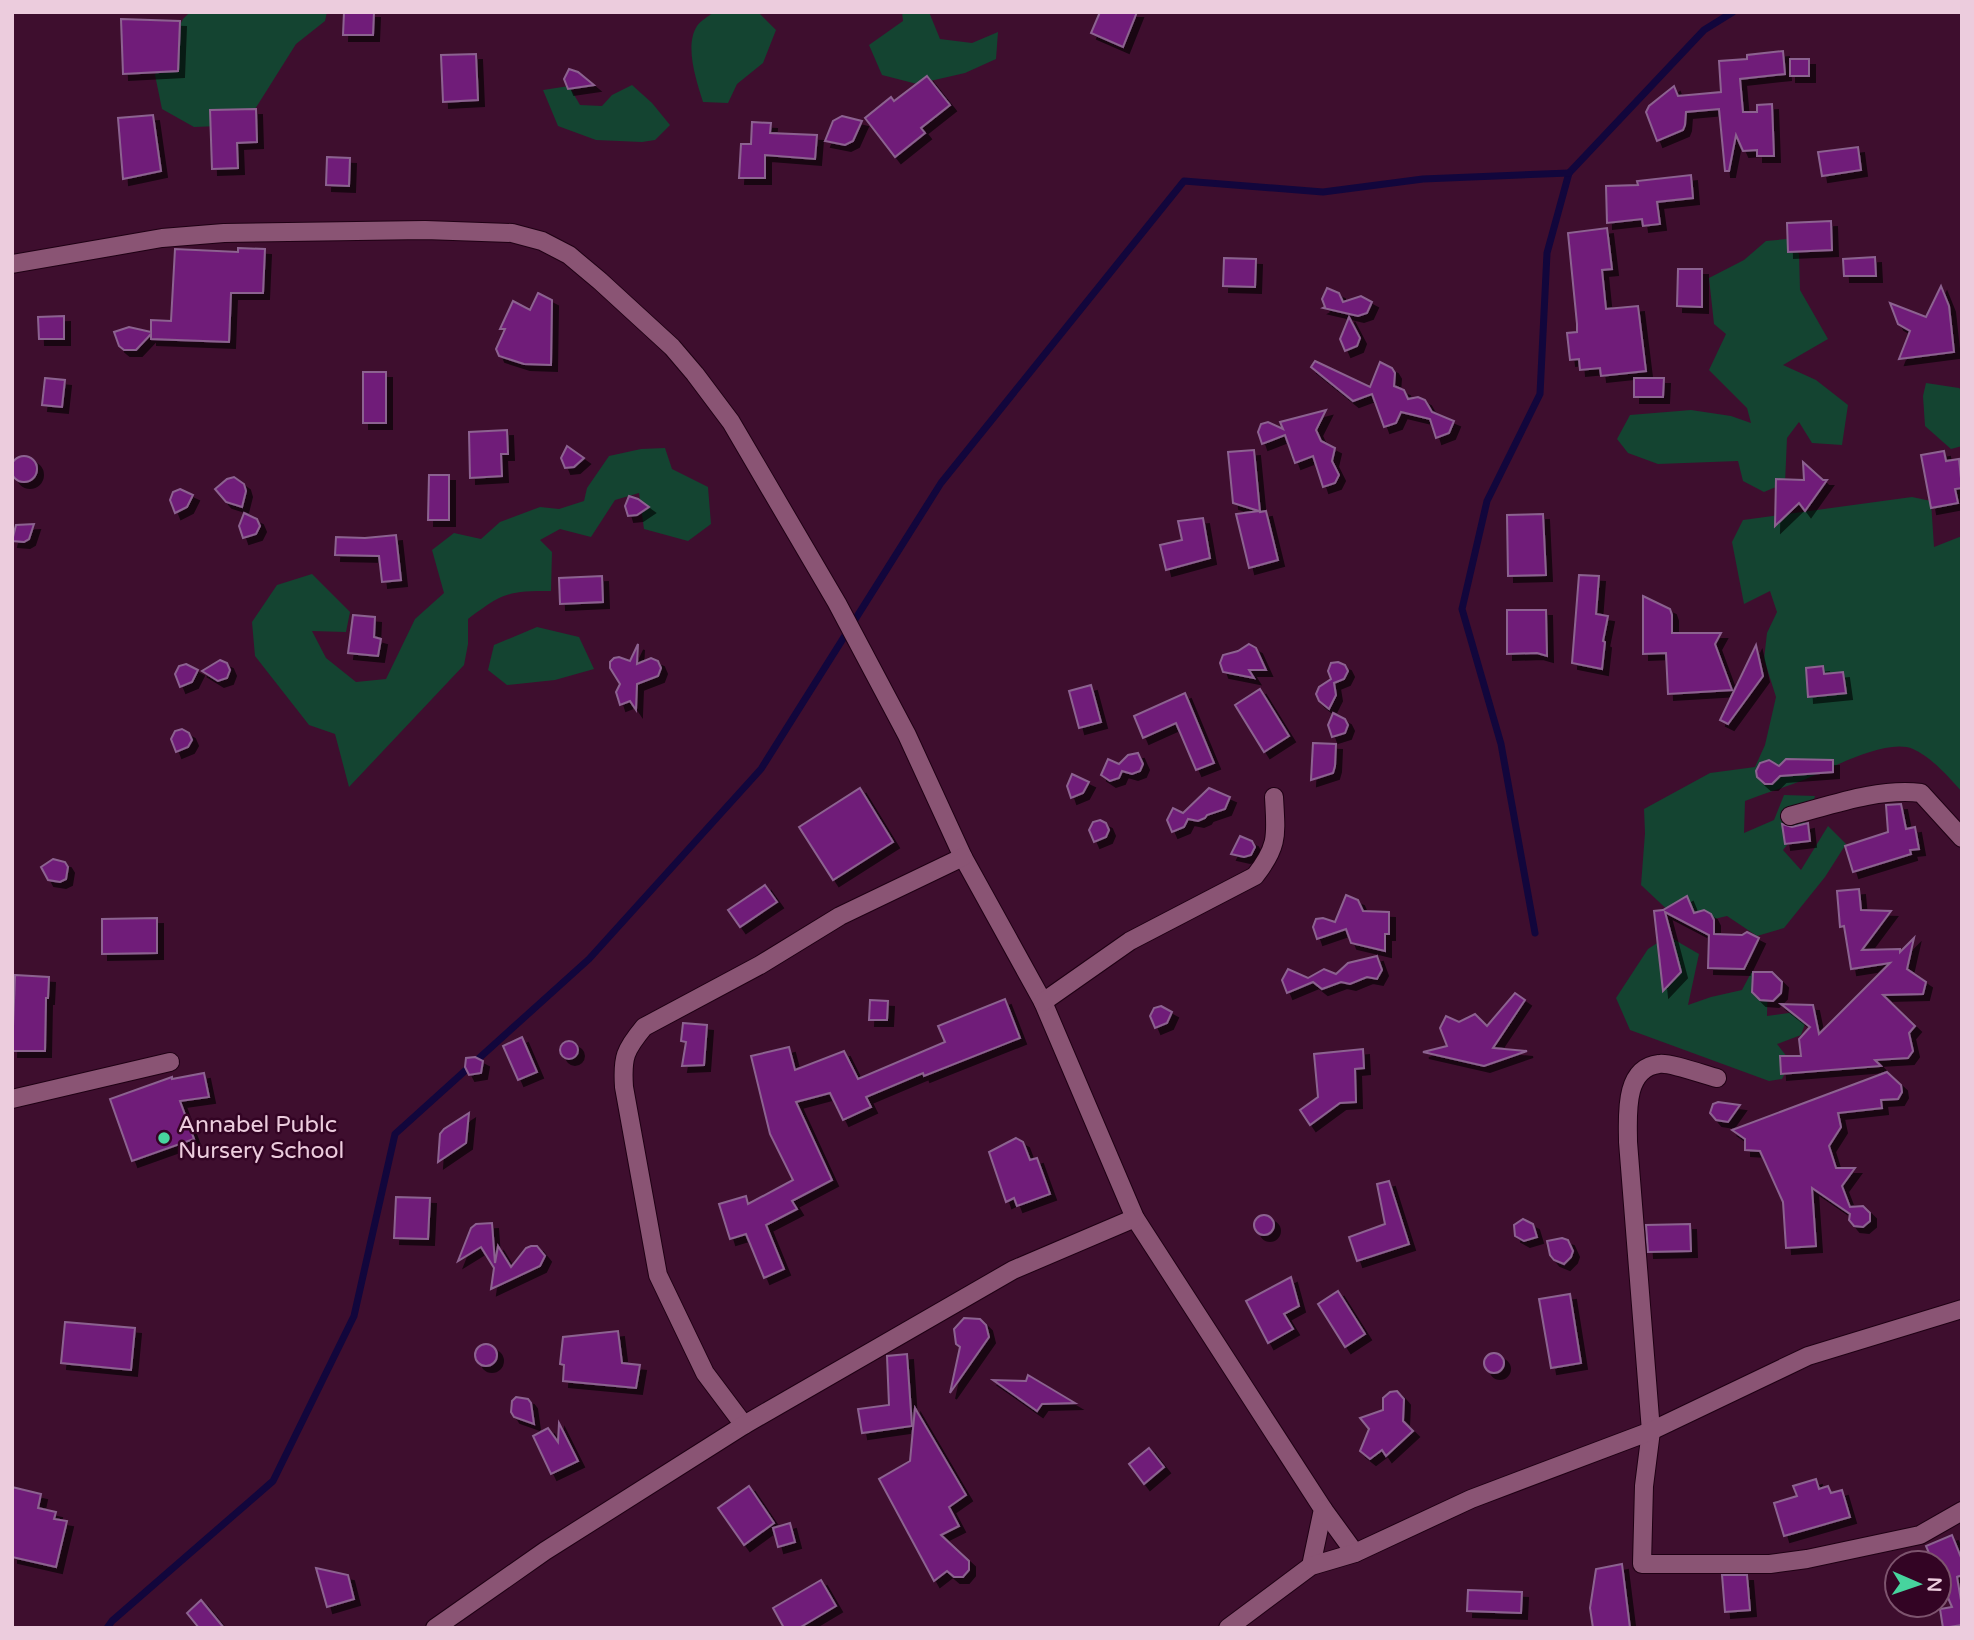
<svg xmlns="http://www.w3.org/2000/svg" width="1974" height="1640" viewBox="0 0 1974 1640" font-family="'Varela Round',sans-serif">
  <style>
    .green { fill: #144431 }
    .lines { fill: none; stroke-linecap: round; stroke-linejoin: round }
    .stream { stroke: #12063c; stroke-width: 7 }
    .building { fill: #701e79; stroke: #8c6290; stroke-width: 2; filter: url(#shadow) }
    .minor-casing { stroke: #1f0014; stroke-width: 20 }
    .minor { stroke: #8a5474; stroke-width: 18 }
    .poi-dot { fill: #47d49e; stroke: #330424; stroke-width: 2.5 }
    .labels { text-anchor: middle; dominant-baseline: central; stroke-width: 5; stroke-linejoin: round; paint-order: stroke }
    .poi-label { font-size: 23px; fill: #ecccdd; stroke: #330424; text-anchor: start }
  </style>
  <defs>
    <filter id="shadow"><feDropShadow dx="6" dy="6" stdDeviation="0" flood-color="#0009"/></filter>
  </defs>
  <rect width="100%" height="100%" fill="#3e0e2e"/>
  <g class="green">
    <polygon points="190,12 327,12 325,21 296,44 245,125 194,127 162,109 155,75 183,19"/>
    <path d="M714 12H758L776 30 763 63 737 84 728 103 703 102C697 82 684 46 697 26 700 21 709 16 714 12Z"/>
    <polygon points="902,12 929,12 940,39 972,43 998,32 996,59 965,73 917,84 882,75 869,45 903,21"/>
    <polygon points="632,85 652,103 670,125 655,140 642,142 596,140 558,126 543,90 569,86 580,105 602,106 612,95"/>
    <polygon points="1787,239 1799,254 1800,290 1828,339 1783,365 1816,380 1848,405 1842,445 1812,443 1799,422 1787,438 1785,483 1764,492 1743,481 1738,461 1658,464 1628,453 1617,439 1630,415 1691,410 1731,416 1751,423 1747,408 1709,370 1726,334 1714,324 1709,278 1744,260 1766,241"/>
    <polygon points="1926,383 1959,388 1962,391 1962,446 1951,449 1925,426 1923,396"/>
    <path d="M665 448 672 469 708 487 711 524 688 541 644 529 639 493 615 500 591 537 560 529 540 540 552 552 551 591C507 591 503 593 468 619V644L464 665 349 787 335 734 309 725 255 656 252 622 277 585 312 574 350 612 346 632 312 631 326 658 356 682 386 679 415 619 444 593 432 550 454 533 481 539 500 522 540 507 559 509 584 501 587 488 609 456 641 449Z"/>
    <path d="M1912 497 1931 501 1934 547 1962 536V792C1950 778 1930 756 1913 749 1886 738 1832 768 1806 779 1786 787 1765 793 1745 801L1744 833 1774 820 1784 795 1815 796 1809 818 1783 850 1801 870 1828 826 1846 844 1825 877 1784 928 1757 936 1727 916 1710 920 1673 915 1641 885 1645 833 1644 809 1710 773 1755 767 1765 745 1776 697 1764 659 1767 633 1777 612 1770 591 1744 604 1732 542 1743 520Z"/>
    <polygon points="537,627 579,637 594,669 555,680 507,685 488,670 494,645"/>
    <polygon points="1668,936 1699,954 1688,1005 1711,997 1742,990 1752,971 1768,977 1767,1016 1810,1010 1801,1035 1777,1044 1791,1062 1782,1079 1769,1081 1630,1030 1616,998 1648,949"/>
  </g>
  <g class="lines">
    <g class="stream">
      <polyline points="1535,933 1501,744 1462,609 1487,501 1540,394 1547,253 1569,173 1704,30 1733,12"/>
      <polyline points="107,1628 112,1621 273,1481 354,1316 395,1134 589,959 761,769 941,483 1184,181 1323,192 1423,179 1569,173"/>
    </g>
  </g>
  <g class="building">
    <polygon points="344,12 374,12 373,35 343,35"/>
    <polygon points="1100,12 1137,12 1123,47 1091,33"/>
    <polygon points="121,19 180,21 178,71 123,74"/>
    <polygon points="1783,51 1785,74 1740,79 1743,112 1757,112 1757,105 1772,104 1774,156 1757,156 1757,150 1743,151 1736,135 1729,171 1725,171 1719,109 1686,112 1685,125 1683,130 1657,141 1646,112 1649,106 1674,86 1678,96 1721,92 1719,61 1747,59 1747,55"/>
    <polygon points="476,54 478,100 443,102 441,55"/>
    <rect x="1790" y="59" width="19" height="17"/>
    <polygon points="569,69 578,72 594,85 568,89 564,79"/>
    <polygon points="927,76 950,105 921,128 925,133 895,157 865,118 891,97 894,101"/>
    <polygon points="256,109 257,142 237,143 238,168 212,169 210,110"/>
    <polygon points="153,115 161,171 123,179 118,118"/>
    <polygon points="842,116 862,121 853,141 845,145 825,141 833,121"/>
    <polygon points="752,122 771,123 770,133 817,135 815,159 765,155 765,178 739,178 741,144 751,144"/>
    <polygon points="1858,147 1861,170 1822,176 1818,152"/>
    <polygon points="327,157 350,158 349,186 326,185"/>
    <polygon points="1691,175 1693,198 1657,202 1660,224 1643,226 1642,219 1607,223 1606,186 1638,185 1637,181"/>
    <polygon points="1831,221 1832,250 1788,252 1787,223"/>
    <polygon points="1607,228 1612,269 1602,270 1606,309 1638,306 1646,371 1601,376 1600,368 1580,370 1579,359 1570,360 1567,333 1577,332 1577,324 1568,233"/>
    <polygon points="238,248 265,249 263,293 231,293 229,342 151,339 151,334 136,350 124,350 119,346 114,332 129,327 151,332 151,320 171,321 175,249 238,252"/>
    <polygon points="1875,257 1876,276 1844,276 1843,259"/>
    <polygon points="1224,258 1256,259 1255,287 1223,286"/>
    <polygon points="1678,269 1702,269 1702,307 1677,306"/>
    <polygon points="1941,286 1949,306 1954,352 1899,359 1910,331 1898,324 1890,303 1926,317"/>
    <polygon points="1327,288 1339,293 1343,302 1361,296 1372,302 1367,313 1358,316 1323,308 1325,307 1322,299"/>
    <polygon points="538,293 552,300 551,365 524,364 499,356 496,349 505,329 500,329 513,301 530,310"/>
    <polygon points="64,316 64,339 39,339 38,317"/>
    <polygon points="1349,317 1360,338 1357,346 1345,351 1340,339"/>
    <polygon points="1315,361 1370,387 1380,362 1392,368 1395,373 1394,386 1404,390 1408,399 1418,397 1425,400 1432,412 1454,421 1449,433 1436,438 1430,419 1401,412 1396,423 1384,427 1372,394 1353,401 1311,367"/>
    <rect x="363" y="372" width="23" height="51"/>
    <polygon points="45,378 65,380 62,407 42,405"/>
    <polygon points="1634,378 1664,378 1663,397 1634,397"/>
    <polygon points="1326,410 1316,430 1321,441 1335,448 1332,461 1339,475 1335,483 1323,487 1313,456 1295,463 1285,435 1262,444 1258,432 1261,424 1268,422 1283,429 1280,422"/>
    <polygon points="507,430 508,454 501,454 502,476 470,478 469,432"/>
    <polygon points="567,446 584,458 574,467 565,468 561,458"/>
    <polygon points="1254,450 1260,512 1266,511 1278,560 1249,568 1236,514 1259,511 1233,503 1228,452"/>
    <polygon points="1944,451 1946,461 1959,459 1962,488 1955,489 1958,503 1931,508 1921,455"/>
    <circle cx="24" cy="469" r="13"/>
    <polygon points="1803,462 1823,480 1827,480 1805,511 1799,503 1775,526 1776,479 1804,480"/>
    <polygon points="429,475 449,475 449,520 428,520"/>
    <polygon points="234,477 244,484 246,491 242,507 226,502 215,489 227,479"/>
    <polygon points="180,489 193,495 187,507 175,513 170,500 173,492"/>
    <polygon points="629,496 638,499 649,507 637,515 628,516 625,506"/>
    <polygon points="244,513 257,519 260,526 256,534 243,538 239,526"/>
    <polygon points="1543,514 1546,575 1508,576 1507,515"/>
    <polygon points="1203,518 1210,558 1166,570 1160,545 1182,540 1178,521"/>
    <polygon points="34,524 29,539 24,542 12,541 16,525"/>
    <polygon points="396,535 401,580 382,582 379,556 335,555 336,537 365,538"/>
    <polygon points="1579,575 1599,576 1596,614 1608,616 1603,641 1605,642 1602,669 1572,663"/>
    <polygon points="602,576 603,602 560,604 559,578"/>
    <polygon points="1643,596 1670,609 1672,615 1672,633 1721,633 1715,644 1732,690 1668,694 1666,653 1643,654"/>
    <polygon points="1507,610 1546,610 1547,656 1537,653 1507,654"/>
    <polygon points="353,615 375,617 374,637 381,639 378,656 348,653"/>
    <polygon points="638,644 637,664 651,658 658,661 661,668 658,676 637,684 636,710 630,701 620,705 616,692 620,684 610,668 610,662 614,658 619,657 630,661"/>
    <polygon points="1249,644 1256,648 1266,670 1249,670 1254,678 1223,672 1220,663 1223,655 1238,651"/>
    <polygon points="1756,645 1763,676 1728,724 1720,720"/>
    <polygon points="220,660 227,663 230,670 227,678 218,681 202,671"/>
    <polygon points="1338,662 1345,665 1348,671 1344,679 1334,683 1336,695 1329,709 1319,701 1316,694 1319,687 1331,679 1328,671 1331,663"/>
    <polygon points="186,664 198,670 192,682 180,687 175,674 179,666"/>
    <polygon points="1823,666 1824,674 1843,672 1846,693 1808,697 1806,668"/>
    <polygon points="1091,685 1101,722 1079,728 1069,691"/>
    <polygon points="1260,689 1289,736 1264,752 1235,705"/>
    <polygon points="1185,693 1214,763 1196,770 1176,723 1143,738 1134,716"/>
    <polygon points="1333,713 1345,719 1348,725 1345,733 1332,737 1328,725"/>
    <polygon points="182,729 189,733 192,740 188,747 176,752 171,739 175,731"/>
    <polygon points="1313,743 1336,744 1335,766 1333,773 1311,780"/>
    <polygon points="1138,753 1143,764 1140,771 1132,774 1122,771 1119,778 1110,781 1101,775 1108,759 1119,764 1128,755"/>
    <polygon points="1786,759 1833,760 1833,772 1780,776 1772,784 1765,784 1757,777 1756,771 1760,763 1769,760 1779,766"/>
    <polygon points="1072,774 1089,782 1083,793 1071,798 1067,786"/>
    <polygon points="860,788 893,842 833,880 799,827"/>
    <polygon points="1209,788 1230,797 1225,809 1207,815 1205,818 1198,821 1188,819 1184,827 1172,832 1167,820 1173,808 1183,813"/>
    <polygon points="1901,804 1906,829 1915,827 1919,849 1910,850 1911,854 1853,872 1845,846 1888,832 1886,805"/>
    <polygon points="1100,820 1106,823 1109,830 1106,837 1094,842 1089,830 1093,822"/>
    <polygon points="1808,823 1810,841 1785,844 1782,824 1792,827"/>
    <polygon points="1240,836 1252,841 1255,847 1251,855 1244,857 1231,854"/>
    <polygon points="53,859 65,862 68,867 66,879 60,882 48,880 41,867"/>
    <polygon points="765,885 777,902 740,927 728,910"/>
    <polygon points="1859,889 1861,910 1891,911 1862,950 1900,949 1900,952 1914,938 1907,969 1926,982 1923,994 1883,995 1915,1026 1909,1033 1913,1051 1908,1058 1875,1060 1881,1066 1781,1074 1780,1056 1801,1056 1799,1039 1810,1027 1781,1004 1813,1005 1819,1034 1890,963 1851,969 1844,926 1840,927 1837,891"/>
    <polygon points="1346,895 1358,900 1363,911 1389,912 1389,934 1385,934 1385,951 1351,943 1346,929 1317,939 1313,927 1316,919 1323,918 1335,922"/>
    <polygon points="1687,896 1694,913 1704,910 1711,914 1714,920 1714,934 1742,935 1747,932 1759,938 1744,969 1708,968 1709,935 1665,912 1681,972 1663,991 1654,911 1663,910"/>
    <polygon points="157,918 157,953 102,954 102,919"/>
    <polygon points="1377,956 1382,970 1377,979 1367,977 1350,984 1341,982 1322,989 1313,982 1287,993 1282,980 1288,969 1308,978 1324,969 1336,974 1348,963"/>
    <polygon points="1753,972 1772,972 1782,982 1781,993 1773,1001 1760,1000 1752,992"/>
    <polygon points="15,975 49,977 48,998 46,998 45,1051 12,1051"/>
    <polygon points="1515,993 1525,1000 1493,1048 1527,1051 1484,1066 1423,1052 1447,1046 1440,1028 1446,1016 1459,1022 1475,1014 1487,1026"/>
    <polygon points="1005,999 1020,1038 924,1076 923,1073 866,1097 871,1107 843,1120 830,1093 796,1102 832,1180 792,1201 797,1209 766,1225 784,1269 764,1278 746,1234 730,1239 719,1204 746,1196 748,1204 793,1180 770,1134 751,1056 789,1047 795,1070 844,1051 858,1079 945,1042 938,1026"/>
    <polygon points="870,1000 888,1001 887,1020 869,1020"/>
    <polygon points="1161,1006 1172,1012 1167,1023 1155,1028 1150,1016 1154,1008"/>
    <polygon points="683,1023 707,1025 704,1065 682,1066 686,1042 681,1041"/>
    <polygon points="522,1037 537,1072 518,1080 503,1046"/>
    <circle cx="569" cy="1050" r="9"/>
    <polygon points="1363,1049 1364,1068 1355,1069 1356,1102 1340,1103 1310,1125 1300,1110 1318,1097 1314,1054"/>
    <polygon points="475,1057 483,1061 481,1073 469,1075 465,1067 466,1058"/>
    <polygon points="1887,1072 1901,1085 1902,1092 1898,1099 1881,1100 1882,1108 1838,1113 1841,1127 1829,1146 1836,1168 1855,1168 1842,1186 1850,1207 1863,1206 1870,1213 1870,1221 1863,1227 1854,1226 1849,1220 1850,1214 1812,1188 1816,1246 1786,1248 1783,1202 1760,1151 1745,1150 1745,1139 1732,1130"/>
    <polygon points="204,1073 209,1097 180,1101 194,1139 132,1161 110,1099 172,1077 172,1079"/>
    <polygon points="1718,1102 1740,1105 1728,1122 1716,1120 1710,1113 1713,1104"/>
    <polygon points="469,1113 466,1143 438,1162 440,1134 444,1129"/>
    <polygon points="1016,1138 1023,1142 1030,1160 1037,1158 1050,1194 1017,1206 1014,1198 1006,1202 989,1152"/>
    <polygon points="1389,1181 1409,1244 1357,1261 1349,1237 1385,1224 1377,1184"/>
    <polygon points="396,1197 430,1198 428,1239 394,1238"/>
    <circle cx="1264" cy="1225" r="10"/>
    <polygon points="1523,1219 1533,1224 1537,1237 1524,1241 1515,1236 1514,1225"/>
    <polygon points="492,1223 495,1263 498,1246 511,1267 526,1248 531,1246 537,1246 545,1256 540,1266 491,1289 494,1268 481,1247 458,1261 471,1228 476,1224"/>
    <polygon points="1690,1224 1691,1251 1648,1252 1646,1225"/>
    <polygon points="1562,1238 1568,1240 1573,1251 1571,1257 1564,1264 1554,1260 1550,1255 1547,1241"/>
    <polygon points="1291,1277 1299,1306 1284,1314 1293,1329 1268,1343 1246,1301"/>
    <polygon points="1338,1291 1365,1334 1345,1347 1318,1304"/>
    <polygon points="1570,1294 1581,1363 1551,1368 1539,1299"/>
    <polygon points="964,1318 980,1319 986,1325 989,1337 950,1393 960,1347 956,1344 954,1329"/>
    <polygon points="65,1322 135,1328 131,1370 61,1363"/>
    <polygon points="618,1331 622,1363 640,1365 636,1388 563,1381 564,1365 560,1364 563,1337"/>
    <circle cx="486" cy="1355" r="11"/>
    <circle cx="1494" cy="1363" r="10"/>
    <polygon points="907,1354 912,1426 862,1433 858,1409 889,1405 887,1356"/>
    <polygon points="1028,1375 1075,1403 1042,1404 1037,1411 993,1380 1026,1381"/>
    <polygon points="1397,1391 1404,1399 1403,1421 1413,1431 1386,1456 1382,1450 1370,1459 1360,1451 1369,1429 1360,1418 1383,1410 1383,1398 1390,1392"/>
    <polygon points="516,1397 528,1399 531,1403 534,1424 514,1417 511,1412 512,1401"/>
    <polygon points="915,1408 966,1495 949,1507 959,1526 941,1535 969,1561 969,1570 963,1577 954,1577 947,1571 934,1581 879,1479 910,1461"/>
    <polygon points="559,1423 578,1461 551,1474 533,1436 548,1428 558,1442"/>
    <polygon points="1149,1448 1164,1467 1144,1484 1129,1464"/>
    <polygon points="1816,1479 1819,1489 1828,1486 1831,1493 1842,1490 1850,1517 1784,1536 1774,1503 1797,1496 1793,1486"/>
    <polygon points="749,1486 774,1523 744,1545 718,1508"/>
    <polygon points="12,1487 41,1494 38,1508 56,1512 54,1519 67,1521 56,1567 12,1557"/>
    <polygon points="790,1523 795,1542 778,1547 773,1528"/>
    <polygon points="1952,1535 1962,1560 1962,1575 1957,1577 1962,1606 1962,1625 1943,1628 1940,1609 1952,1607 1939,1577 1939,1563 1933,1563 1926,1546"/>
    <polygon points="1622,1564 1630,1628 1593,1628 1590,1608 1596,1569"/>
    <polygon points="316,1568 348,1575 354,1599 327,1607"/>
    <polygon points="1722,1575 1747,1575 1750,1610 1725,1612"/>
    <polygon points="821,1580 836,1606 799,1628 784,1628 773,1608"/>
    <polygon points="1468,1590 1522,1592 1521,1613 1467,1611"/>
    <polygon points="201,1600 224,1628 199,1628 187,1613"/>
  </g>
  <g class="lines">
    <defs>
      <g id="minor">
        <polyline points="12,264 162,238 224,233 425,230 512,233 542,241 569,255 600,281 672,347 695,374 731,422 837,603 907,735 963,857 1043,1002 1135,1218 1323,1509 1311,1566"/>
        <path d="M1790 816C1832 805 1877 788 1921 793L1962 838"/>
        <path d="M1043 1002 1130 941 1255 876C1279 845 1276 835 1274 797"/>
        <path d="M1717 1078C1705 1075 1669 1062 1659 1064 1623 1068 1628 1117 1628 1142L1651 1431 1644 1486 1642 1564H1770L1807 1559 1920 1535 1962 1511"/>
        <polyline points="12,1099 170,1062"/>
        <path d="M744 1425 705 1373 658 1275 624 1087C622 1057 625 1050 644 1027L760 965 840 916 963 857"/>
        <polyline points="1323,1509 1355,1553"/>
        <polyline points="435,1628 545,1551 744,1425 1013,1270 1135,1218"/>
        <polyline points="1228,1628 1311,1566 1355,1553 1471,1499 1651,1431 1808,1356 1962,1309"/>
      </g>
    </defs>
    <use href="#minor" class="minor-casing"/>
    <use href="#minor" class="minor"/>
  </g>
  <circle class="poi-dot" cx="164" cy="1138" r="7"/>
  <g class="labels">
    <g class="poi-label">
      <text x="178" y="1125">Annabel Publc<tspan x="178" dy="26">Nursery School</tspan></text>
    </g>
  </g>
  <rect width="1974" height="1640" fill="none" stroke="#ecccdd" stroke-width="28"/>
  <g transform="translate(1918 1584) rotate(92)"><circle r="33" fill="#330424" stroke="#7d546e" stroke-width="2"/>
  <path d="M0-5L12 26L0 18L-12 26Z" fill="#47d49e"/>
  <text y="-10" font-size="19" font-weight="bold" text-anchor="middle" fill="#ecccdd">N</text>
  </g>
</svg>
